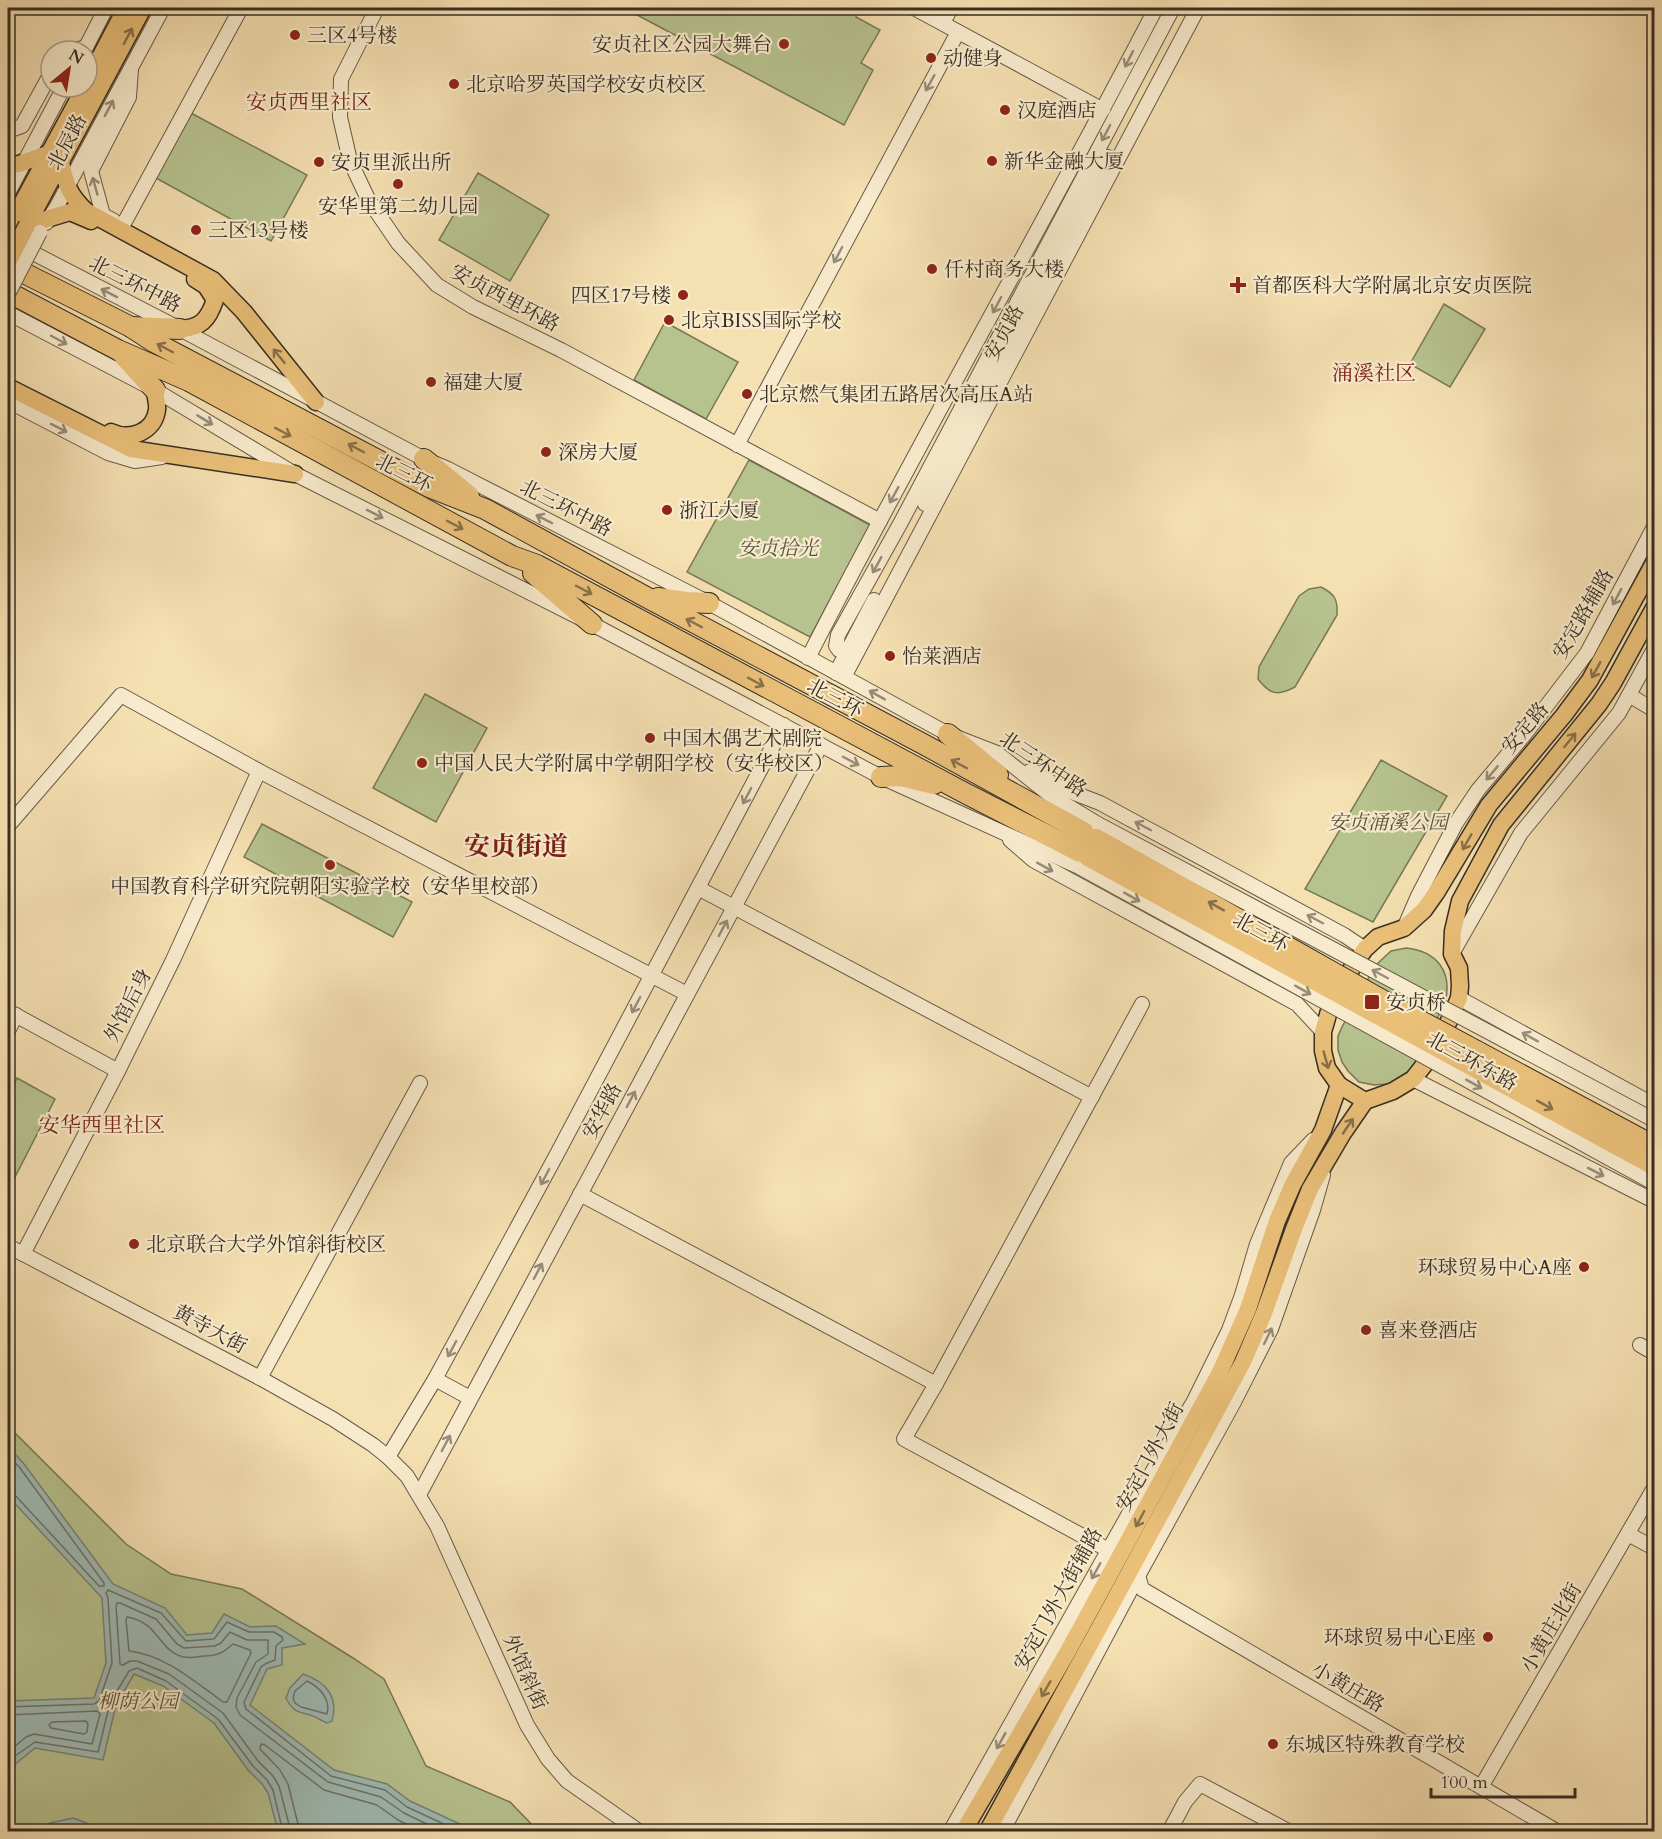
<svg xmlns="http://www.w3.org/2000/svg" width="1662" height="1839" viewBox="0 0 1662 1839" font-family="Cardo,'Noto Serif SC',serif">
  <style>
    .green { fill: #b7c38f; stroke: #787859; stroke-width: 1.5 }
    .water { fill: #9fbbb5; stroke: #76837b; stroke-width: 1.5 }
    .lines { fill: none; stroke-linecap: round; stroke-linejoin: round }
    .shore { stroke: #6c746c; stroke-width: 1.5 }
    .minor-casing { stroke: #675a47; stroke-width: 16 }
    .major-casing { stroke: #382e23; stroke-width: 19 }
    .highway-casing { stroke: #382e23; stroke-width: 22 }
    .minor { stroke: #f8ebcd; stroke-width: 14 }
    .major { stroke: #eac079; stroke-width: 16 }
    .highway { stroke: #eac079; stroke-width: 20 }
    .minor-bridge-casing { stroke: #675a47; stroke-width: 16; stroke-linecap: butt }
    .major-bridge-casing { stroke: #382e23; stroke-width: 19; stroke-linecap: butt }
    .highway-bridge-casing { stroke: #382e23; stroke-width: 22; stroke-linecap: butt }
    .minor-bridge { stroke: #f8ebcd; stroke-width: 14 }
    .major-bridge { stroke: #eac079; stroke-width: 16 }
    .highway-bridge { stroke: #eac079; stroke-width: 20 }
    .oneway { stroke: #88704a }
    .oneway2 { stroke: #988c78 }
    .poi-dot { fill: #8f2418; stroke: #f8ebcd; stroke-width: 2 }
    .labels { text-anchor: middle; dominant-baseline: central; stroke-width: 4.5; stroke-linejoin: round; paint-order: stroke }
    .poi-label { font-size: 20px; fill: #382e23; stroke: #f8ebcd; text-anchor: start }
    .street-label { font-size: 20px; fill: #382e23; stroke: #f8ebcd }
    .park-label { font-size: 20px; font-style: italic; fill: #58533e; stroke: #f8ebcd }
    .neighbourhood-label { font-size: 21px; fill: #7a1f14; stroke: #f8ebcd }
    .district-label { font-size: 26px; font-weight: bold; fill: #7a1f14; stroke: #f8ebcd }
  </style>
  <rect width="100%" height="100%" fill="#f5e0b2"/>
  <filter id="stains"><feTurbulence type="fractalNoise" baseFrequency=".00333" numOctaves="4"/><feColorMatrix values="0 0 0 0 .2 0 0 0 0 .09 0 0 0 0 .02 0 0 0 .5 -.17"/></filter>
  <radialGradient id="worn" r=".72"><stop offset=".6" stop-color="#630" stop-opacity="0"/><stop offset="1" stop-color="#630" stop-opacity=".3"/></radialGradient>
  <g class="green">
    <polygon points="624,8 857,8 856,17 880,30 861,63 873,70 844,125"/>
    <polygon points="189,112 307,175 271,241 154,177"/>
    <polygon points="478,173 549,215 510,281 439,240"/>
    <polygon points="1444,304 1485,329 1450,387 1410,364"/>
    <polygon points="665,322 738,362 706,419 634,380"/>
    <polygon points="749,460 870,525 810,637 687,572"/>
    <path d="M1321 587C1335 594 1338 600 1337 615L1295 687C1278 696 1270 695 1258 679L1259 667 1299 596 1309 589Z"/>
    <polygon points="425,694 487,728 436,822 373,788"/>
    <polygon points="1381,760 1447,796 1373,922 1305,889"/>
    <polygon points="262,824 412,902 393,937 244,857"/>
    <path d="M1406 948C1437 951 1453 972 1445 1003L1413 1067 1399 1080 1388 1084 1374 1085 1359 1082 1348 1071 1342 1062 1338 1050V1036L1342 1027 1375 966 1391 951Z"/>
    <polygon points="17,1078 55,1099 15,1177 8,1173 8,1096"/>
    <polygon points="8,1426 126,1544 171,1574 242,1589 353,1658 384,1679 426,1766 510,1802 538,1831 8,1831"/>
  </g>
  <g class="water">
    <polygon points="8,1446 24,1464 113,1584 165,1608 187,1635 212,1633 224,1614 250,1627 276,1626 305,1644 282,1648 282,1665 267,1669 250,1705 334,1770 387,1784 410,1801 475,1831 319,1832 314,1829 309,1831 278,1831 268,1793 262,1784 248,1770 214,1723 163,1686 134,1674 116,1705 103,1760 35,1748 8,1770 8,1701 94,1698 106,1663 102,1598 8,1496"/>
    <path d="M303 1674C326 1682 339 1696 332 1721L327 1723C322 1721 318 1718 313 1716 299 1711 294 1714 286 1698L290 1688Z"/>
    <polygon points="73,1818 89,1824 95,1831 37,1831 50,1823"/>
  </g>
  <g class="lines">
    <g class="shore">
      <polyline points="8,1455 20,1468 104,1583 104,1586 99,1586 14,1494 8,1492"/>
      <path d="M127 1617C158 1622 159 1649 180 1656 187 1659 196 1657 203 1656 217 1656 223 1653 233 1644L250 1650 251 1653 227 1702H223C194 1681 165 1655 129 1651L126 1620Z"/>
      <path d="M307 1681C320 1687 331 1700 327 1714L301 1707 295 1703 293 1698 295 1691Z"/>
      <polyline points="8,1707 94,1704 99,1701 112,1663 108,1598 106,1593 108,1590 161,1613 186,1641 214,1639 227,1622 249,1632 274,1632 282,1637 283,1640 276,1646 275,1660 265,1664 261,1667 244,1702 246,1709 331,1776 385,1790 407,1807 461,1832"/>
      <polyline points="8,1715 97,1711 100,1714 92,1744 34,1734 26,1737 8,1752"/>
      <polygon points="86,1721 88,1724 87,1732 84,1734 51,1728 49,1725 52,1722"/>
      <polyline points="8,1761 35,1742 98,1752 110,1703 129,1671 137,1668 166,1681 218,1719 253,1766 267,1780 273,1790 283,1832"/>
      <polyline points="291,1832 279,1786 273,1776 258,1761 223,1713 169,1674 137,1661 130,1661 123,1665 120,1664 116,1606 117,1603 120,1603 156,1619 177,1644 184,1648 215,1646 221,1643 230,1632 247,1640 268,1640 268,1654 256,1662 237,1698 236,1707 240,1715 328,1782 381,1797 404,1813 443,1832"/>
      <polyline points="300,1832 288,1784 280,1770 260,1749 261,1744 265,1745 324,1790 377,1805 398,1820 422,1832"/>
    </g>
    <defs>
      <g id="minor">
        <polyline points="377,8 341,79 340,117 350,161 368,199 398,243 437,285 473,307 561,350 880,521"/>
        <polyline points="914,8 1103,110"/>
        <polyline points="943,23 951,8"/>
        <polyline points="63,51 85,48"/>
        <polyline points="84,51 106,8"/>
        <polyline points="8,131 22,126 51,73"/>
        <polyline points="8,193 64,87"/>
        <polyline points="114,221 103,215 91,171 129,97 131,69"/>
        <polyline points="46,223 56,208 163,8"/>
        <polyline points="123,225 241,8"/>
        <polyline points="8,240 180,329 424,459 448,469 709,603 948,734 997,753 1050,795 1098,824"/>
        <polyline points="8,313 155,390 295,474 592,624 881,777 1081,868"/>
        <polyline points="8,401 108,453 135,461 162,457"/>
        <polyline points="737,445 958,32"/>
        <polyline points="925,504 988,382 1108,157"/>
        <polyline points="849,648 839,650 836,646 838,635 900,524 1173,8"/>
        <path d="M808 658C920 439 1043 226 1156 8"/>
        <polyline points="836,673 874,600"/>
        <polyline points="844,677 1198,8"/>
        <polyline points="1629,695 1654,710"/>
        <polyline points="1030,771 1061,788 1100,803 1344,935 1365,949"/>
        <polyline points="8,826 121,695 259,771 687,994"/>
        <polyline points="1010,840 1033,860 1297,1004 1323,1032"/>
        <polyline points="698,888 1092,1097"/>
        <polyline points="1405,926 1418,896 1456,823 1478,790 1525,734 1587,653 1654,527"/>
        <polyline points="1453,952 1521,833 1619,713 1654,649"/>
        <polyline points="1459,998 1654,1105"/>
        <polyline points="8,1011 118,1071"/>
        <polyline points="8,1031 16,1015"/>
        <polyline points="1413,1079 1654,1201"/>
        <polyline points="580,1194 936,1384"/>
        <polyline points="8,1246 260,1378 333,1419 373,1445 388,1457 407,1476 437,1526 527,1725 548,1759 567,1781 640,1832"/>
        <polyline points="23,1254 118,1071 173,960 259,771"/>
        <polyline points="1640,1345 1654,1353"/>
        <polyline points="260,1378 420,1083"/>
        <polyline points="435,1379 470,1398"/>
        <polyline points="388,1457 435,1379 557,1154 784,725"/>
        <polyline points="419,1495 821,745"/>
        <polyline points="1628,1534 1654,1548"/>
        <polyline points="1114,1553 904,1439 936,1384 1142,1004"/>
        <polyline points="1137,1572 1142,1589 1558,1832"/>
        <polyline points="1481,1787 1654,1488"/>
        <polyline points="950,1832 1158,1462 1194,1401 1229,1330 1242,1295 1257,1244 1291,1163 1313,1140"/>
        <polyline points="1002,1832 1138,1576 1234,1402 1271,1329 1313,1210 1323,1175"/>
        <polyline points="1169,1832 1185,1802 1200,1784 1290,1832"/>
      </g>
      <g id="major">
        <polyline points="87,82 126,8"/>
        <path d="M61 162C66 185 69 195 86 211L213 280 244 312 316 402"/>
        <polyline points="8,165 19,164 50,153"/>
        <polyline points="27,225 70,212 91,221"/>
        <polyline points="27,225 143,8"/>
        <polyline points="8,229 85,87"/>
        <path d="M180 329C201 328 208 320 215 300L206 286 195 279"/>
        <polyline points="8,387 131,449 295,474"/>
        <path d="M111 432C130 441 154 432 157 410 158 404 155 396 155 390"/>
        <polyline points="1365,1101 1339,1085 1327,1068 1323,1051 1323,1032 1329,1011 1353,966 1365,949 1378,937 1404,928 1424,910 1436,893 1489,805 1564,715 1590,680 1654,563"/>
        <polyline points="1365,1101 1393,1091 1413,1079 1428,1060 1450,1019 1459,998 1460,986 1459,968 1452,954 1453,931 1460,901 1501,825 1599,704 1613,683 1654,608"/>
        <polyline points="963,1832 1067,1653 1220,1372 1248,1309 1277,1221 1293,1184 1323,1130 1339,1085"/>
        <polyline points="987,1832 1104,1619 1243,1362 1264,1313 1294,1229 1310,1189 1343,1133 1365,1101"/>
      </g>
      <g id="highway">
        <polyline points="8,265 131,327 154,342 429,487 485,509 646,597 925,745 1096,839"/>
        <polyline points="8,292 118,350 189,381 512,556 537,565 963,792 1088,856"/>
        <polyline points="131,327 180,329"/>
        <polyline points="124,356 155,390"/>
        <polyline points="424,459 469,496"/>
        <polyline points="533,573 592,624"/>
        <polyline points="658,598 686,602 709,603"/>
        <polyline points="948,734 998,775"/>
        <polyline points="881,777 901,776 934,784"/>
      </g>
    </defs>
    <use href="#minor" class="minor-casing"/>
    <use href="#major" class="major-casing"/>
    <use href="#highway" class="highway-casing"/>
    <use href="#minor" class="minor"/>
    <use href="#major" class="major"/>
    <use href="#highway" class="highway"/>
    <defs>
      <g id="minor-bridge">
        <polyline points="8,294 40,232"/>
        <polyline points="1098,824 1654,1120"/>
        <polyline points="1081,868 1654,1183"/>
      </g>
      <polyline id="major-bridge" points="8,262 27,225"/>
      <g id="highway-bridge">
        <polyline points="1096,839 1391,1005 1654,1146"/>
        <polyline points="1088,856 1654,1165"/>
      </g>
    </defs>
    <use href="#minor-bridge" class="minor-bridge-casing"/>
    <use href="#major-bridge" class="major-bridge-casing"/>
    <use href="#highway-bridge" class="highway-bridge-casing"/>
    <use href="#minor-bridge" class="minor-bridge"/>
    <use href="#major-bridge" class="major-bridge"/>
    <use href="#highway-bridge" class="highway-bridge"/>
  </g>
  <defs><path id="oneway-shaft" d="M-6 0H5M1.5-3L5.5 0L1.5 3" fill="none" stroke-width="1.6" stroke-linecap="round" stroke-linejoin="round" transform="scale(1.5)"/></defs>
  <g class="oneway">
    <use href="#oneway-shaft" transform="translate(128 36) rotate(-62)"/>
    <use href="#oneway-shaft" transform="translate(165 348) rotate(-152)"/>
    <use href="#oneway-shaft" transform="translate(279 356) rotate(-129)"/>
    <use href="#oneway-shaft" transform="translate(283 432) rotate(28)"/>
    <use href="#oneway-shaft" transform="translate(356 448) rotate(-152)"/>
    <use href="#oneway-shaft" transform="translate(455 525) rotate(28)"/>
    <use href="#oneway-shaft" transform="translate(584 590) rotate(28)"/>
    <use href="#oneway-shaft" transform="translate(694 623) rotate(-152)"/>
    <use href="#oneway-shaft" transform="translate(1596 670) rotate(119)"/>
    <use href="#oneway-shaft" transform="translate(756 682) rotate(28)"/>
    <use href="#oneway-shaft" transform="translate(1570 740) rotate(-51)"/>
    <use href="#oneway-shaft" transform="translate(959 764) rotate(-152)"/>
    <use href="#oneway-shaft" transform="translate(1467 842) rotate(120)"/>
    <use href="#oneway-shaft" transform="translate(1216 906) rotate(-151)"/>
    <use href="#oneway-shaft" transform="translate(1326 1060) rotate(74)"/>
    <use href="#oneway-shaft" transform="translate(1545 1105) rotate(29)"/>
    <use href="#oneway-shaft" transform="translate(1348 1126) rotate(-56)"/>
    <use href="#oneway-shaft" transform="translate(1140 1519) rotate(118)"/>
    <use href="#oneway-shaft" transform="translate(1046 1689) rotate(120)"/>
  </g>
  <g class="oneway2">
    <use href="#oneway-shaft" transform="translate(1129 59) rotate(117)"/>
    <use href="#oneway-shaft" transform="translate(930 83) rotate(119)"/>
    <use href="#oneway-shaft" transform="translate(109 108) rotate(-62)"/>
    <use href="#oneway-shaft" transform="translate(1106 133) rotate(118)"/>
    <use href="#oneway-shaft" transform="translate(95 186) rotate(-106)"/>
    <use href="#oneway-shaft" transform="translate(838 255) rotate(118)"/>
    <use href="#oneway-shaft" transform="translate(109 293) rotate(-153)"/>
    <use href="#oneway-shaft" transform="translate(997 305) rotate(118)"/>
    <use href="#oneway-shaft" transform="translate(59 340) rotate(28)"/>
    <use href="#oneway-shaft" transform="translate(205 420) rotate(31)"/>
    <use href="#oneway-shaft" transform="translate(59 428) rotate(27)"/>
    <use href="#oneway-shaft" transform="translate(894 495) rotate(119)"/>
    <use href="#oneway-shaft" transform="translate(375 514) rotate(27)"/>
    <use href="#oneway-shaft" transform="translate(544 519) rotate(-153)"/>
    <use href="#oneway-shaft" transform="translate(877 565) rotate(119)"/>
    <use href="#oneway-shaft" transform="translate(1617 597) rotate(118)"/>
    <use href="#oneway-shaft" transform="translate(877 695) rotate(-151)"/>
    <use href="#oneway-shaft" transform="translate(851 761) rotate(28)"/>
    <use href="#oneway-shaft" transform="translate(1492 773) rotate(130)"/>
    <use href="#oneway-shaft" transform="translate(747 796) rotate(118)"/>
    <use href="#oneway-shaft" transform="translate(1143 826) rotate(-152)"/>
    <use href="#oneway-shaft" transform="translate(1045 867) rotate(29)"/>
    <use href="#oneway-shaft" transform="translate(1132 897) rotate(29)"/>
    <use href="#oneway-shaft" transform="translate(1315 919) rotate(-152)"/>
    <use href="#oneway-shaft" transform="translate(723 928) rotate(-62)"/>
    <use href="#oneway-shaft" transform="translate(1380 974) rotate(-152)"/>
    <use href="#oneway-shaft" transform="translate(1303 990) rotate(29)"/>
    <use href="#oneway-shaft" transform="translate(636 1005) rotate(118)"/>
    <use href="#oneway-shaft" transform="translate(1530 1037) rotate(-151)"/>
    <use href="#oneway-shaft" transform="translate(1474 1084) rotate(29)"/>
    <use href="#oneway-shaft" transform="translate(631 1099) rotate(-62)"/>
    <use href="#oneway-shaft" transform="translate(1596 1172) rotate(27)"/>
    <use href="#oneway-shaft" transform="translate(545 1177) rotate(118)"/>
    <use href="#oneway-shaft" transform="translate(538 1271) rotate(-62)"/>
    <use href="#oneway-shaft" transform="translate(1268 1336) rotate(-64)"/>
    <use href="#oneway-shaft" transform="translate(452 1349) rotate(118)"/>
    <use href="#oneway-shaft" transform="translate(446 1443) rotate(-62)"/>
    <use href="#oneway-shaft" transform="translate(1096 1571) rotate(119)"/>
    <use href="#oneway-shaft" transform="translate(1001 1741) rotate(119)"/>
  </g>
  <g class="poi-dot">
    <circle cx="295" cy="35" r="6"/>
    <circle cx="784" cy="44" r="6"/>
    <circle cx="931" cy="58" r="6"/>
    <circle cx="454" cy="84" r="6"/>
    <circle cx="1005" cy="110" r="6"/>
    <circle cx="992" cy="161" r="6"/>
    <circle cx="319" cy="162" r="6"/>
    <circle cx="398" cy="184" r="6"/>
    <circle cx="196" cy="230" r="6"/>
    <circle cx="932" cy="269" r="6"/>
    <path d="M1235 276h6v6h6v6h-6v6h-6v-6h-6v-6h6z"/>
    <circle cx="683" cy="295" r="6"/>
    <circle cx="669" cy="320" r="6"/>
    <circle cx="431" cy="382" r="6"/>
    <circle cx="747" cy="394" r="6"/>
    <circle cx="546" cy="452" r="6"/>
    <circle cx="667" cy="510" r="6"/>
    <circle cx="890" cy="656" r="6"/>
    <circle cx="650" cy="738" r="6"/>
    <circle cx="422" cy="763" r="6"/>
    <circle cx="330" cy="865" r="6"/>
    <rect x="1364" y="994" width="16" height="16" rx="3"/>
    <circle cx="134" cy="1244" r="6"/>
    <circle cx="1584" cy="1267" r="6"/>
    <circle cx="1366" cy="1330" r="6"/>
    <circle cx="1488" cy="1637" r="6"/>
    <circle cx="1273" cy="1744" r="6"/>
  </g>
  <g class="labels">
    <g class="poi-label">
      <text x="307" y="35">三区4号楼</text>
      <text x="772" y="44" text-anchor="end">安贞社区公园大舞台</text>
      <text x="943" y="58">动健身</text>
      <text x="466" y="84">北京哈罗英国学校安贞校区</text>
      <text x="1017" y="110">汉庭酒店</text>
      <text x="1004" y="161">新华金融大厦</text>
      <text x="331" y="162">安贞里派出所</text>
      <text x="398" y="206" text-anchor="middle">安华里第二幼儿园</text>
      <text x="208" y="230">三区13号楼</text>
      <text x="944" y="269">仟村商务大楼</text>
      <text x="1252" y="285">首都医科大学附属北京安贞医院</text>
      <text x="671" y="295" text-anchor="end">四区17号楼</text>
      <text x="681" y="320">北京BISS国际学校</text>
      <text x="443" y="382">福建大厦</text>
      <text x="759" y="394">北京燃气集团五路居次高压A站</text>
      <text x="558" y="452">深房大厦</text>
      <text x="679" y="510">浙江大厦</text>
      <text x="902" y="656">怡莱酒店</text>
      <text x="662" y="738">中国木偶艺术剧院</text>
      <text x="434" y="763">中国人民大学附属中学朝阳学校（安华校区）</text>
      <text x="330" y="886" text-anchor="middle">中国教育科学研究院朝阳实验学校（安华里校部）</text>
      <text x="1386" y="1002">安贞桥</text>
      <text x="146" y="1244">北京联合大学外馆斜街校区</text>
      <text x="1572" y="1267" text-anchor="end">环球贸易中心A座</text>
      <text x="1378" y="1330">喜来登酒店</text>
      <text x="1476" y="1637" text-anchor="end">环球贸易中心E座</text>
      <text x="1285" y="1744">东城区特殊教育学校</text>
    </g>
    <g class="street-label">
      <text transform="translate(67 142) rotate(-62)">北辰路</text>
      <text transform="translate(135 284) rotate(27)">北三环中路</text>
      <text transform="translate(505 298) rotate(28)">安贞西里环路</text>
      <text transform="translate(1004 333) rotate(-62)">安贞路</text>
      <text transform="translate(404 473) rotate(27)">北三环</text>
      <text transform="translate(566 508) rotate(27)">北三环中路</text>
      <text transform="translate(1583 614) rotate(-60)">安定路辅路</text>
      <text transform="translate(835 698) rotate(28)">北三环</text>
      <text transform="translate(1525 728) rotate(-50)">安定路</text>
      <text transform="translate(1043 764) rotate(34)">北三环中路</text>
      <text transform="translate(1261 932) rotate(29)">北三环</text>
      <text transform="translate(128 1005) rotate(-63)">外馆后身</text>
      <text transform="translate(1472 1061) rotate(29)">北三环东路</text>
      <text transform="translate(602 1111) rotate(-62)">安华路</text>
      <text transform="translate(210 1329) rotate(28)">黄寺大街</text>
      <text transform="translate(1150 1457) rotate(-62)">安定门外大街</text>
      <text transform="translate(1058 1599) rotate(-61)">安定门外大街辅路</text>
      <text transform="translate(1551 1628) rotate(-60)">小黄庄北街</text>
      <text transform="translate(525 1672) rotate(66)">外馆斜街</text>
      <text transform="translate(1348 1687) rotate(30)">小黄庄路</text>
    </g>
    <g class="park-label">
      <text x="778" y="548">安贞拾光</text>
      <text x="1388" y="822">安贞涌溪公园</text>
      <text x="138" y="1701">柳荫公园</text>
    </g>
    <g class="neighbourhood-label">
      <text x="309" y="102">安贞西里社区</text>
      <text x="1374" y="373">涌溪社区</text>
      <text x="102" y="1125">安华西里社区</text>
    </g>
    <g class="district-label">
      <text x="516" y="846">安贞街道</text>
    </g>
  </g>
  <rect width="1662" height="1839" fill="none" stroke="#f5e0b2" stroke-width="30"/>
  <rect x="9" y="9" width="1644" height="1821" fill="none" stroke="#382e23" stroke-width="3"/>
  <rect x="15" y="15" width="1632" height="1809" fill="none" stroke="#382e23" stroke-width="1.5"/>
  <g transform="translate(69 69) rotate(30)"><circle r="28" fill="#f8ebcd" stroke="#ab9f89" stroke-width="1.5"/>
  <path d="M0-4.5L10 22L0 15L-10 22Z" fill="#8f2418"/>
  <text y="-9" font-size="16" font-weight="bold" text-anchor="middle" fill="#382e23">N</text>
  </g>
  <path d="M1431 1788v9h144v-9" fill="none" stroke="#382e23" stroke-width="3"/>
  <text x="1440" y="1788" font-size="18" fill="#382e23" stroke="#f8ebcd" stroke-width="4.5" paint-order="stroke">100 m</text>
  <rect width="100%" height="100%" filter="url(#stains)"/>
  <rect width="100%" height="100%" fill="url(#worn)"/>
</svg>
